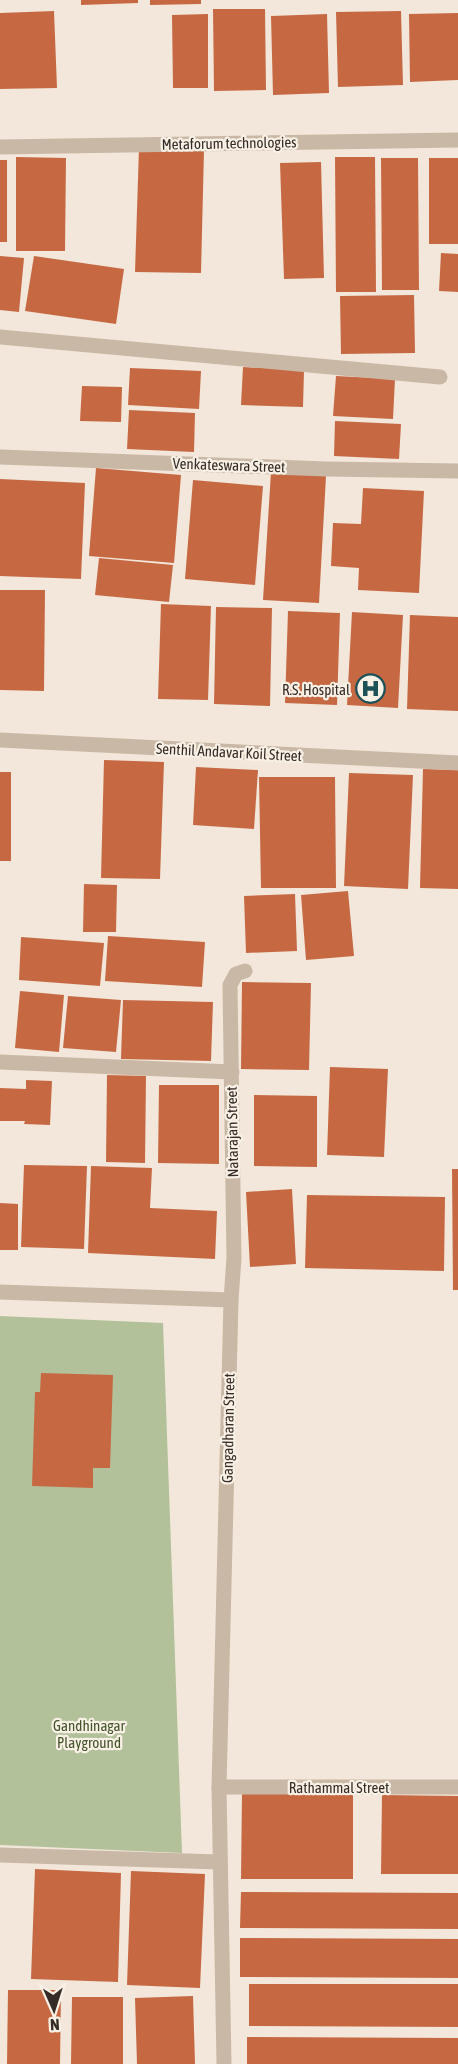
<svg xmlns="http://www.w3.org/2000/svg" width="458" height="2064" viewBox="0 0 458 2064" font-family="'Asap Condensed',sans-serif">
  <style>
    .green { fill: #b2c19a }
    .building { fill: #c66943 }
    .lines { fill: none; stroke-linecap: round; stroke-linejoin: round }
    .minor { stroke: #cab8a6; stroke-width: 15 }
    .labels { text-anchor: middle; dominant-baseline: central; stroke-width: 4.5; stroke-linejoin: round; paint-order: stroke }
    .street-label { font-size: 15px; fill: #362c27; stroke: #f9f1e6 }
    .poi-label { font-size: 15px; fill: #362c27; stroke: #f9f1e6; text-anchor: end }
    .park-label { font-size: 15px; fill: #43542b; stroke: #f9f1e6 }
  </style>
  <rect width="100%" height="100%" fill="#f2e7da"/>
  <polygon class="green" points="0,1316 163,1323 182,1853 0,1845"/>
  <g class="building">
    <polygon points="81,0 138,0 138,3 81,5"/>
    <polygon points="150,0 201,0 201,4 150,5"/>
    <polygon points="213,9 265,9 266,90 214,91"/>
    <polygon points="54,11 57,88 0,89 0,13"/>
    <polygon points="401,11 403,85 338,87 336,12"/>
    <polygon points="458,13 458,80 410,82 409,14"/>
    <polygon points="208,14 208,88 173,88 172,15"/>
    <polygon points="327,14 329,93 273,95 271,16"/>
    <polygon points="139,148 204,150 201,273 135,272"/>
    <polygon points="16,157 66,158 65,251 16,251"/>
    <polygon points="335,157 375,157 376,292 336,292"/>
    <polygon points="381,158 418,158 419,290 382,290"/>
    <rect x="429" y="158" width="29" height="86"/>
    <rect x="0" y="160" width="7" height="82"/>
    <polygon points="321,162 324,278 284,279 280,163"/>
    <polygon points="441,253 458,254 458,292 439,291"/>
    <polygon points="0,256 24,258 19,312 0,310"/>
    <polygon points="34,256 124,269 116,324 25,311"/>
    <polygon points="414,295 415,353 341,354 340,296"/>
    <polygon points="243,367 304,370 303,407 241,405"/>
    <polygon points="130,368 201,371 199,409 128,405"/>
    <polygon points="336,376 395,379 393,419 333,416"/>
    <polygon points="82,386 122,387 121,422 80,421"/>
    <polygon points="129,410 195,413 194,452 127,449"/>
    <polygon points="335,421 401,424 399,459 334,456"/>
    <polygon points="96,468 181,475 174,563 89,556"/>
    <polygon points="271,472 326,476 319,603 263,600"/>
    <polygon points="0,479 85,483 81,579 0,576"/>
    <polygon points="193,480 263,486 255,585 185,579"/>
    <polygon points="363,488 424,491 419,593 358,590 359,568 331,566 333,523 361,524"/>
    <polygon points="99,558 173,565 169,602 95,595"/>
    <polygon points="0,590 45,590 44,691 0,690"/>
    <polygon points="161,604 211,606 208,700 158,699"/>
    <polygon points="216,607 272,608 270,706 214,704"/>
    <polygon points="288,611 340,613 337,705 285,703"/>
    <polygon points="352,612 403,615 398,708 347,705"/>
    <polygon points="410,615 458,617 458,711 407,709"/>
    <polygon points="104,760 164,762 160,879 101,878"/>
    <polygon points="196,767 258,770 254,829 193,825"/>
    <polygon points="423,769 458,770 458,889 420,888"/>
    <rect x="0" y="772" width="11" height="89"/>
    <polygon points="349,773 413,775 408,889 344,886"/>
    <polygon points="259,777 335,777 336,888 261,888"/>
    <polygon points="84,884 117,885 116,932 83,932"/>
    <polygon points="348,891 354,956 306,960 301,895"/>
    <polygon points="295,894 297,951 246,953 244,896"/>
    <polygon points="108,936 205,942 202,987 105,981"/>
    <polygon points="21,937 104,943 100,986 19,980"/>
    <polygon points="242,982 311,983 309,1070 241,1069"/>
    <polygon points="20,991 64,995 59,1052 15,1048"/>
    <polygon points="68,996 121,1000 116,1052 63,1048"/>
    <polygon points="123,1000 213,1002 211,1061 121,1059"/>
    <polygon points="330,1067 388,1069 384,1157 327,1155"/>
    <polygon points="107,1075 146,1076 145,1163 106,1162"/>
    <polygon points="26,1080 52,1081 50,1125 24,1124 25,1121 0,1121 0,1088 26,1089"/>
    <polygon points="159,1085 219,1085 219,1164 158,1163"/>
    <polygon points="254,1095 317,1096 317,1167 254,1166"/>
    <polygon points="24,1165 87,1166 84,1249 21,1247"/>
    <polygon points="91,1166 152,1168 150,1208 217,1211 215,1259 88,1253"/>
    <polygon points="452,1169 458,1169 458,1290 453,1290"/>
    <polygon points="292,1189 296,1264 250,1267 246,1192"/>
    <polygon points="307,1195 445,1197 444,1271 305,1268"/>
    <polygon points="0,1203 18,1204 18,1250 0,1250"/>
    <polygon points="41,1373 113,1375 110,1468 93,1468 93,1488 32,1486 35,1392 40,1392"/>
    <polygon points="242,1793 353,1794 353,1879 241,1879"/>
    <polygon points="382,1795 458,1796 458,1874 381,1874"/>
    <polygon points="35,1869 121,1873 118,1982 31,1979"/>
    <polygon points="131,1871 205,1874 200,1988 127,1985"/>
    <polygon points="241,1892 458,1893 458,1929 240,1928"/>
    <polygon points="240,1938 458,1939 458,1978 240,1977"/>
    <polygon points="249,1984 458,1984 458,2027 249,2026"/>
    <polygon points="8,1990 61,1990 60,2064 7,2064"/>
    <polygon points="193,1996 195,2064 137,2064 135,1998"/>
    <polygon points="72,1997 123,1997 123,2064 71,2064"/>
    <polygon points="247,2037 458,2038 458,2064 247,2064"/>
  </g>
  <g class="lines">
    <g class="minor">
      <polyline points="0,147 458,140"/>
      <polyline points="0,337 440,377"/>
      <polyline points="0,457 326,469 458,471"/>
      <polyline points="0,740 458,763"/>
      <polyline points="0,1062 232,1072"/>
      <polyline points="0,1292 231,1300 219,1787 224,2064"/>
      <polyline points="231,1300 234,1258 230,985 236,974 245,971"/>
      <polyline points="219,1787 458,1787"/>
      <polyline points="0,1855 219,1862"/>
    </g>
  </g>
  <defs>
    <symbol id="hospital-ring" viewBox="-11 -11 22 22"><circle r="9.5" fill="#f9f1e6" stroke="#1c5157" stroke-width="1.5"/><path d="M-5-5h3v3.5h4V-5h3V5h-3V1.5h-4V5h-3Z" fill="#1c5157"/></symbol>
  </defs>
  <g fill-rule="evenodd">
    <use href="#hospital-ring" x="354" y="672" width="33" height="33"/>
  </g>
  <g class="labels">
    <g class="street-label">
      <text transform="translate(229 143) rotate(-1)">Metaforum technologies</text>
      <text transform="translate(229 465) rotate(2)">Venkateswara Street</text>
      <text transform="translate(229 752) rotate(3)">Senthil Andavar Koil Street</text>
      <text transform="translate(232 1132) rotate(-91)">Natarajan Street</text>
      <text transform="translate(228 1428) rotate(-89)">Gangadharan Street</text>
      <text x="339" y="1787">Rathammal Street</text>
    </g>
    <g class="poi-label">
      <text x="350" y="689">R.S. Hospital</text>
    </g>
    <g class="park-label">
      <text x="89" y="1725">Gandhinagar<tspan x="89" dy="17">Playground</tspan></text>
    </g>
  </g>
  <g transform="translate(54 2010) rotate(177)" stroke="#f9f1e6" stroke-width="4.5" paint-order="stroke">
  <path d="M0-4.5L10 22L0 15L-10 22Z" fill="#362c27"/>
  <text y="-9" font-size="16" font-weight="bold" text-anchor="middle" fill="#362c27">N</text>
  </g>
</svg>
